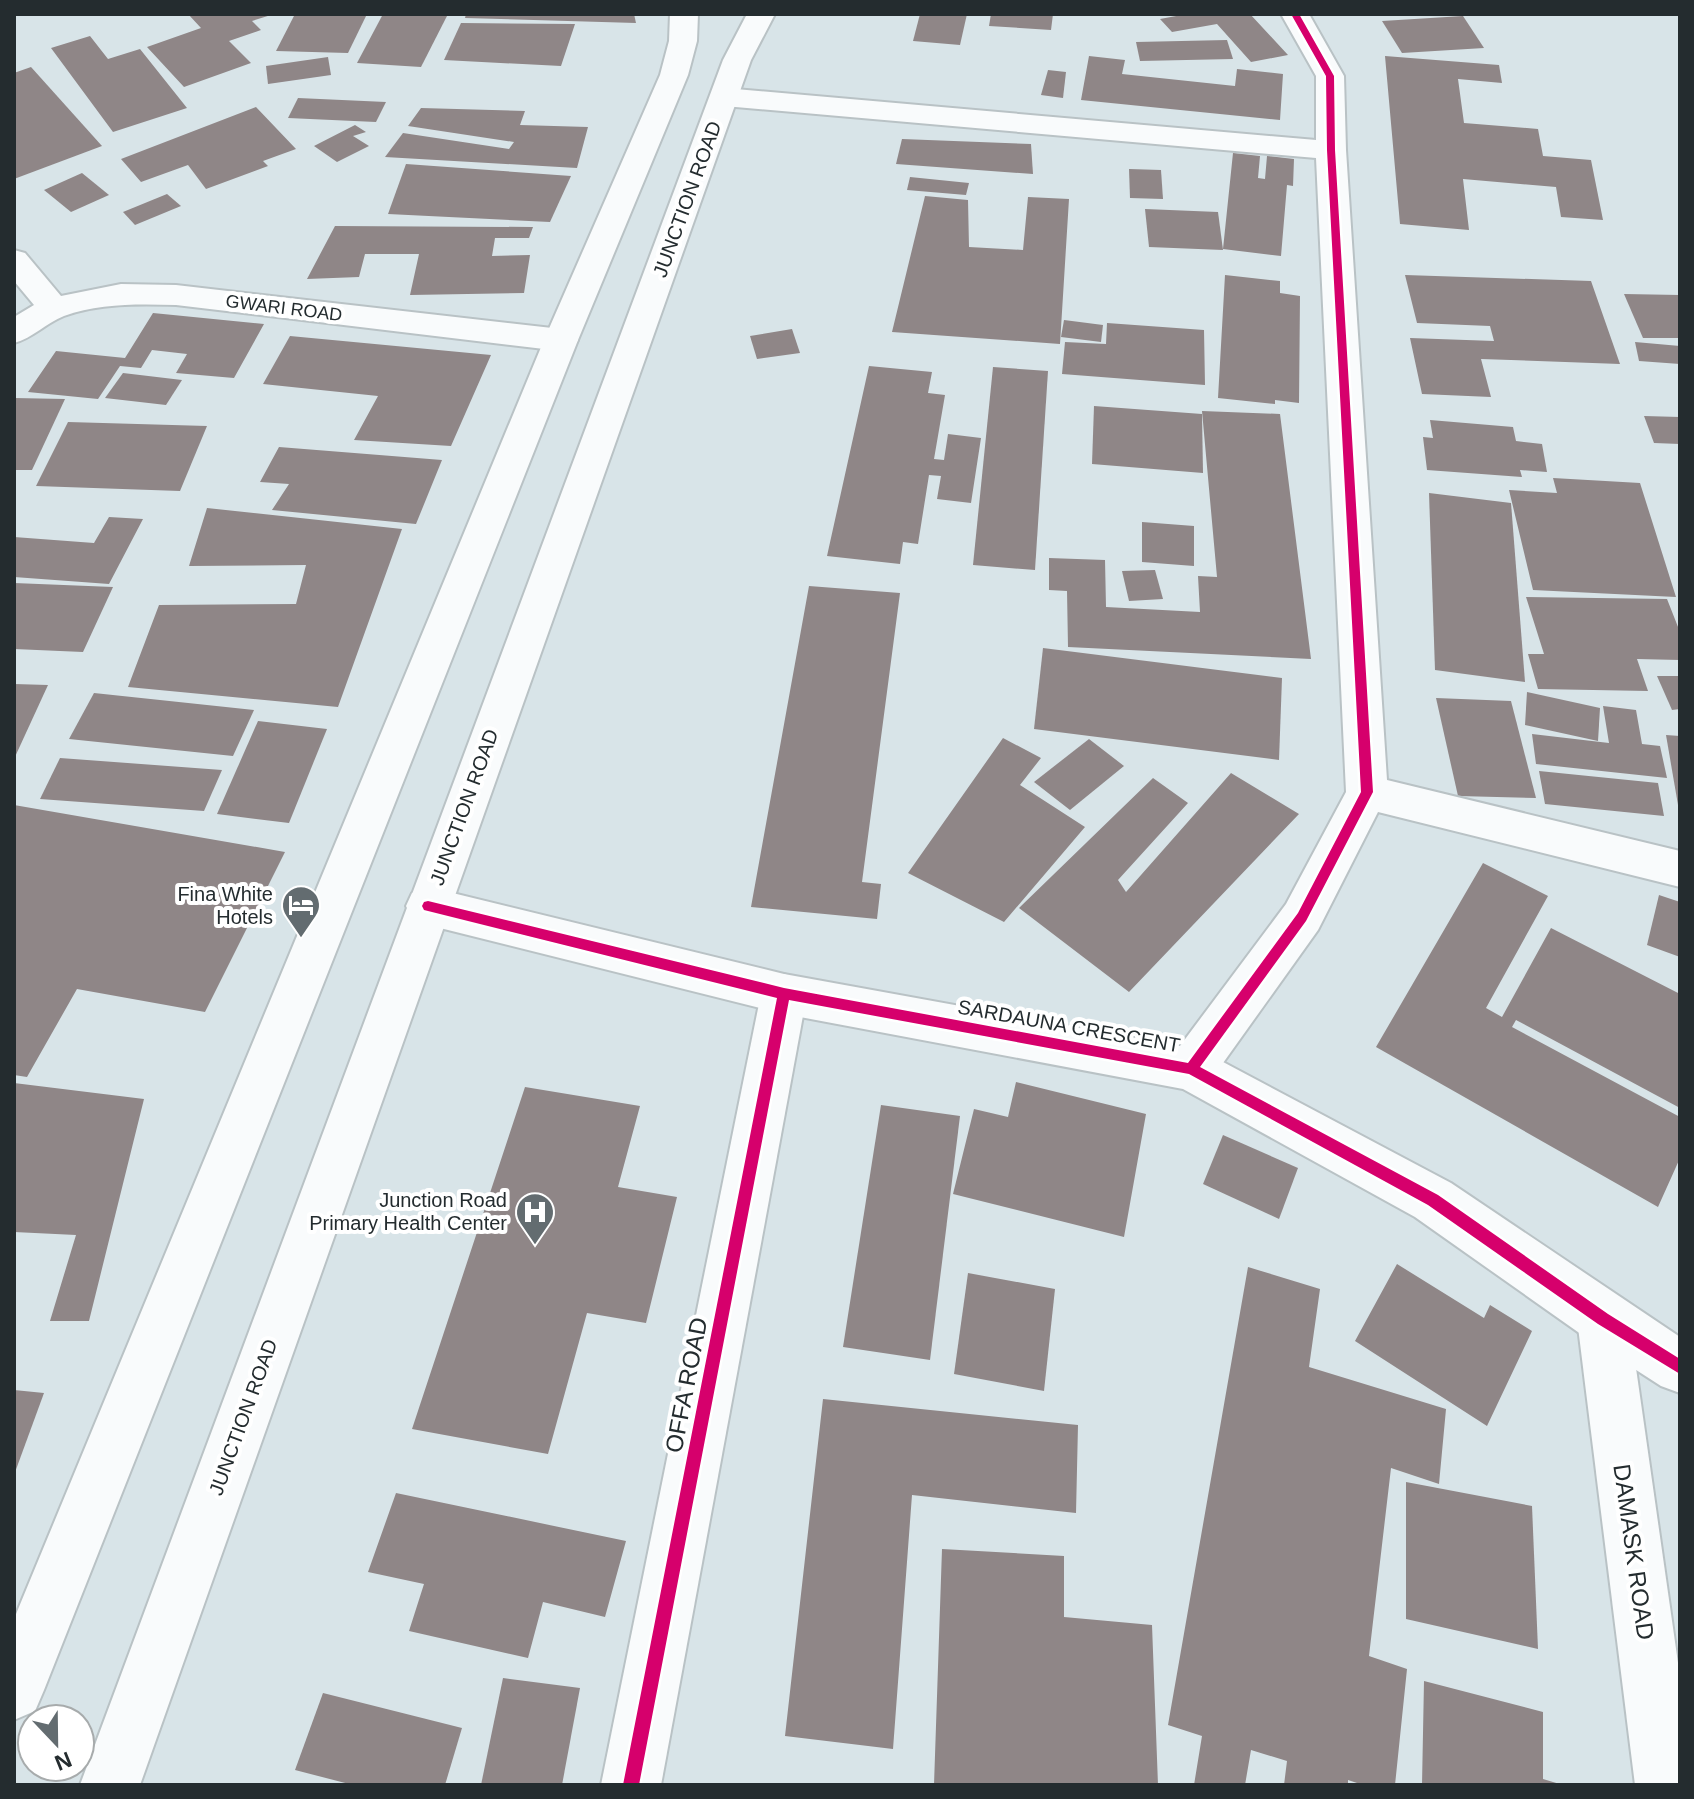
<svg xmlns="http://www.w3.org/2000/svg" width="1694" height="1799" viewBox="0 0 1694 1799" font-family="Arial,sans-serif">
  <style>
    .building { fill: #8f8687 }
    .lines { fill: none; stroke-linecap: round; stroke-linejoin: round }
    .minor-casing { stroke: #b9c2c5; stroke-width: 4 }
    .tertiary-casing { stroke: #b9c2c5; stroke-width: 4 }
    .primary-casing { stroke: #b9c2c5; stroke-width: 4 }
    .minor { fill: #f9fbfc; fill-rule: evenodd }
    .tertiary { fill: #f9fbfc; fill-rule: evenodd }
    .primary { fill: #f9fbfc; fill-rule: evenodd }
    .cycleway-casing { stroke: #fff; stroke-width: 5 }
    .cycleway { fill: #d6006c; fill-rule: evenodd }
    .labels { text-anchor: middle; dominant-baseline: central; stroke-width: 8; stroke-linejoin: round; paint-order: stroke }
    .far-street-label { font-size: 18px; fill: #242c2f; stroke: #fff }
    .street-label { font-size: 20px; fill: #242c2f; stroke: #fff }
    .poi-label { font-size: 20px; fill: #242c2f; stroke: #fff; text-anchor: end }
    .near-street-label { font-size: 24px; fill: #242c2f; stroke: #fff }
  </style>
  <rect width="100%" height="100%" fill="#d8e4e8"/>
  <g class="building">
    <polygon points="188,14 271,14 271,15 252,21 261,30 229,41 251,63 184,87 147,47 201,28"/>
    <polygon points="295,14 367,14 348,53 276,51"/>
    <polygon points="383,14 448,14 421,67 357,63"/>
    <polygon points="466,14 634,14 636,23 465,18"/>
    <polygon points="920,14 967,14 960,45 913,41"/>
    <polygon points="991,14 1053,14 1051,30 989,26"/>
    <polygon points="1187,14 1250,14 1288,55 1251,62 1217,24 1172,32 1160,19"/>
    <polygon points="1463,16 1484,48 1402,53 1382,21"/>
    <polygon points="461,23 575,24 561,66 444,60"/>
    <polygon points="90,36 108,59 140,49 187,108 113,132 51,48"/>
    <polygon points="1227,40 1233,59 1140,61 1136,42"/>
    <polygon points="1089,56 1125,60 1122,74 1235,86 1237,69 1283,74 1280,120 1081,100"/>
    <polygon points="1385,56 1499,65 1502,83 1458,79 1464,123 1538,129 1543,156 1591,160 1603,220 1561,217 1556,187 1463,179 1469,230 1400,224"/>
    <polygon points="328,57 331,75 268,84 266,66"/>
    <polygon points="31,67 102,146 14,179 14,73"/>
    <polygon points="1048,70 1066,72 1063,98 1041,95"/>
    <polygon points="298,98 386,102 376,122 288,118"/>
    <polygon points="256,107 296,149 263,161 268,166 206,189 188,165 141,182 121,159"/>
    <polygon points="421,108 525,111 520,125 588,127 577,168 385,157 403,133 509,149 514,142 408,126"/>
    <polygon points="355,125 366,132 353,136 369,146 337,162 314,146"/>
    <polygon points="902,139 1031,144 1033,174 896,164"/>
    <polygon points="1233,153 1260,156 1258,178 1265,179 1267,156 1294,159 1293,186 1287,185 1281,256 1223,249"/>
    <polygon points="406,164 571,176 550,222 388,214"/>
    <polygon points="1129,169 1161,170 1163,199 1130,198"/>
    <polygon points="82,173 109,195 71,212 44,190"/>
    <polygon points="910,177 969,183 966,195 907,190"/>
    <polygon points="167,194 181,206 135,225 123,212"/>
    <polygon points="925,196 968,200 969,247 1023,250 1028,197 1069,199 1060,344 892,332"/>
    <polygon points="1145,209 1218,212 1223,250 1149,247"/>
    <polygon points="335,226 533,227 529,238 495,238 492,256 530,255 524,293 410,295 419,254 365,254 359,277 307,279"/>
    <polygon points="1225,275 1280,281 1280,293 1300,296 1299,403 1275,400 1275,404 1218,398"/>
    <polygon points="1405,275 1591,281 1620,364 1481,359 1491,397 1422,394 1410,338 1494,341 1490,326 1417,323"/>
    <polygon points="1624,294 1680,295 1680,338 1643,338"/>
    <polygon points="153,313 264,324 234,378 176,373 187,354 152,350 141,368 120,366 98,399 28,392 56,351 125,358"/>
    <polygon points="1064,320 1103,325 1101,342 1061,337"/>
    <polygon points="1107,323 1204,330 1205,385 1062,374 1065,342 1106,344"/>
    <polygon points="792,329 800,353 757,359 750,336"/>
    <polygon points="290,336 491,355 451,446 354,440 378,396 263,384"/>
    <polygon points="1635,342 1680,346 1680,364 1639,361"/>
    <polygon points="869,366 932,372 928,393 945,395 934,459 944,460 948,434 981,438 971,503 937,499 941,476 929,475 918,544 903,542 900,564 827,556"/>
    <polygon points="993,367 1048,371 1035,570 973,565"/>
    <polygon points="123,373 182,380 166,405 105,398"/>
    <polygon points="14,398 65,399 32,470 14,470"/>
    <polygon points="1094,406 1202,414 1203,473 1092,464"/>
    <polygon points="1202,411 1280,414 1311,659 1068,647 1067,591 1049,590 1049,558 1105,560 1106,607 1200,612 1198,576 1217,577"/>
    <polygon points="1644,416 1680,417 1680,444 1654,443"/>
    <polygon points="1430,420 1513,427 1516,441 1542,444 1547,472 1520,470 1522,477 1427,470 1423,437 1433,438"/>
    <polygon points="68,422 207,426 180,491 36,486"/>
    <polygon points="279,447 442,460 416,524 272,510 289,484 260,482"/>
    <polygon points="1553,478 1640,483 1676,597 1533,590 1509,490 1557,493"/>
    <polygon points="1429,493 1511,503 1525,682 1435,670"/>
    <polygon points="207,508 402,529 338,707 128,687 159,605 296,604 306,565 189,566"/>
    <polygon points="109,517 143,519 109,584 14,577 14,537 94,543"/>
    <polygon points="1142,522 1194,526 1194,566 1142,562"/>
    <polygon points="1155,570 1163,599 1129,601 1122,571"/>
    <polygon points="14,583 113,587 83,652 14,649"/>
    <polygon points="809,586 900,593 862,882 881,884 877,919 751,907"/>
    <polygon points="1526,597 1667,599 1680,632 1680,660 1637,659 1648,691 1538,689 1528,654 1544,654"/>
    <polygon points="1043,648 1282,678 1279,760 1034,729"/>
    <polygon points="1657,676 1680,676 1680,709 1672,710"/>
    <polygon points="14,684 48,685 14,759"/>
    <polygon points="1527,692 1600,708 1598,741 1525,725"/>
    <polygon points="94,693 254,710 233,756 69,739"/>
    <polygon points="1436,698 1511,701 1536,798 1458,796"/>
    <polygon points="1603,706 1636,710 1642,744 1660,746 1667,778 1536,764 1532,734 1609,743"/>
    <polygon points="258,721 327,729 289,823 217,814"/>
    <polygon points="1666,735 1680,736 1680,805 1678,805"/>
    <polygon points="1003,738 1041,758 1020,785 1085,827 1004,922 908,873"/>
    <polygon points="1089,739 1124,766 1070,810 1034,782"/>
    <polygon points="60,758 222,770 204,811 40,799"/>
    <polygon points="1539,771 1658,783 1664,816 1545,804"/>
    <polygon points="1231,773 1299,814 1129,992 1019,908 1153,778 1188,803 1118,880 1126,892"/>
    <polygon points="14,805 285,852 205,1012 77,989 27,1077 14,1075"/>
    <polygon points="1483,863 1548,896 1486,1008 1502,1017 1551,928 1680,994 1680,1108 1516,1020 1512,1027 1680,1117 1680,1158 1658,1207 1376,1047"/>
    <polygon points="1659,895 1680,902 1680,957 1647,945"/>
    <polygon points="1016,1082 1146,1114 1124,1237 953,1194 974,1109 1008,1117"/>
    <polygon points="14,1083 144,1099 89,1321 50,1321 76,1235 14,1232"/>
    <polygon points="525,1087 640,1106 618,1187 677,1197 646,1323 587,1313 548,1454 412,1429"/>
    <polygon points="881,1105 960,1116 930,1360 843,1347"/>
    <polygon points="1223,1135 1298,1168 1279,1219 1203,1184"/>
    <polygon points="1397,1264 1484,1318 1490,1305 1532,1331 1487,1426 1355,1341"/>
    <polygon points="1248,1267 1320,1289 1309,1367 1446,1409 1439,1484 1391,1468 1369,1656 1407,1669 1395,1785 1363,1785 1348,1780 1348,1785 1284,1785 1287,1761 1251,1750 1245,1785 1194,1785 1202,1736 1168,1725"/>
    <polygon points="968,1273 1055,1289 1044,1391 954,1374"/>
    <polygon points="14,1390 44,1393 14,1475"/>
    <polygon points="823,1399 1078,1425 1076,1513 912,1495 893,1749 785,1736"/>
    <polygon points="1406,1482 1532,1506 1538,1649 1406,1619"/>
    <polygon points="396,1493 626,1541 605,1617 543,1602 528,1658 409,1631 424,1584 368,1572"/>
    <polygon points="942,1549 1064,1556 1064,1617 1152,1625 1158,1785 934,1785"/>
    <polygon points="503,1678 580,1688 562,1785 481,1785"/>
    <polygon points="1424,1681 1543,1712 1543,1779 1563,1785 1422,1785"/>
    <polygon points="323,1693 462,1728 445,1785 353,1785 295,1770"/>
  </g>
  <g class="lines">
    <defs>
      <g id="minor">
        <polygon points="1281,14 1309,14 1344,76 1346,150 1387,780 1680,851 1680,887 1378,812 1318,930 1208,1084 1191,1090 1174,1084 1167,1069 1174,1054 1286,904 1346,792 1316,158 724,106 714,103 710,97 714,91 724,88 1316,140 1316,76"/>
        <path d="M14 250 25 253 61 296 121 284 176 285 561 329 573 332 578 340 573 348 561 351 176 305C139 304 99 303 64 316 46 323 33 338 14 343V317L34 305 14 281Z"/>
        <polygon points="784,974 800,980 807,994 661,1785 601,1785 761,994 768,980"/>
        <polygon points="1603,1293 1621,1301 1629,1319 1680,1677 1680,1785 1635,1785 1577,1319 1585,1301"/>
      </g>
      <polygon id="tertiary" points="428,887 784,974 1191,1048 1208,1054 1451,1183 1680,1337 1680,1393 1661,1386 1585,1337 1415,1217 1183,1089 784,1014 428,925 412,919 406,906 412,893"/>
      <g id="primary">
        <polygon points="670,14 698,14 697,41 688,75 578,340 44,1690 35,1711 14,1720 14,1619 544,340 660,75 669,41"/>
        <polygon points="747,14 775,14 751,60 140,1785 80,1785 723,60"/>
      </g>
    </defs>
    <use href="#minor" class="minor-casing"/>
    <use href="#tertiary" class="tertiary-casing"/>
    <use href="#primary" class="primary-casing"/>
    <use href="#minor" class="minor"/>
    <use href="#tertiary" class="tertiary"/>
    <use href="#primary" class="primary"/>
    <defs>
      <polygon id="cycleway" points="1291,14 1299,14 1334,76 1335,150 1373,792 1306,921 1200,1067 1438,1195 1608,1314 1680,1359 1680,1374 1598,1324 1428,1205 1189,1074 789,1000 639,1785 623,1785 777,998 428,911 424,910 422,906 424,902 428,901 784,988 1188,1063 1298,913 1361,792 1327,150 1326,76"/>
    </defs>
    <use href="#cycleway" class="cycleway-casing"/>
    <use href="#cycleway" class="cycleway"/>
  </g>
  <defs>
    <symbol id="hotel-pin" viewBox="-11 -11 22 30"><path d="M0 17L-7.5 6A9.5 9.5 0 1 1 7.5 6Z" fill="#636c70" stroke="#fff"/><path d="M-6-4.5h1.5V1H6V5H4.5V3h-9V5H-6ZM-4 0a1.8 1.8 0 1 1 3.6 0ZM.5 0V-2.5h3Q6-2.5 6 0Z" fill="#fff"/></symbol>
    <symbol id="hospital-pin" viewBox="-11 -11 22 30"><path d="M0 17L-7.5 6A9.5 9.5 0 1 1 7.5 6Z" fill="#636c70" stroke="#fff"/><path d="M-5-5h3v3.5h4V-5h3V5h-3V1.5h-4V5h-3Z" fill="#fff"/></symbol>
  </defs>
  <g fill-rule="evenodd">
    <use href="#hotel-pin" x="279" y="883" width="44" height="60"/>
    <use href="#hospital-pin" x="513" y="1190" width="44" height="60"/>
  </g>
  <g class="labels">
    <g class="far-street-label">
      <text transform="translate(284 308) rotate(7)">GWARI ROAD</text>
    </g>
    <g class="street-label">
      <text transform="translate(687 199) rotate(-70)">JUNCTION ROAD</text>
      <text transform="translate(464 807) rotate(-70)">JUNCTION ROAD</text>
      <text transform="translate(1069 1026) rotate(10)">SARDAUNA CRESCENT</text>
      <text transform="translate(243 1417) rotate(-70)">JUNCTION ROAD</text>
    </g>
    <g class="poi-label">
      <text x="273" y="894">Fina White<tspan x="273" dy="23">Hotels</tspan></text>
      <text x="507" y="1200">Junction Road<tspan x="507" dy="23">Primary Health Center</tspan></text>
    </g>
    <g class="near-street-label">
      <text transform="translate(686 1385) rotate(-79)">OFFA ROAD</text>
      <text transform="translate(1634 1552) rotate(82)">DAMASK ROAD</text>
    </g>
  </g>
  <rect width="1694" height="1799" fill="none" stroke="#242c2f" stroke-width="32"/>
  <g transform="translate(56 1743) rotate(158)"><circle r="38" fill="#ffffff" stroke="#a7abac" stroke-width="2"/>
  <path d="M0-6L14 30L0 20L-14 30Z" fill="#636c70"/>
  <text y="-12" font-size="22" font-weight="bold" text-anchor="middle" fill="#242c2f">N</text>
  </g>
</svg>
